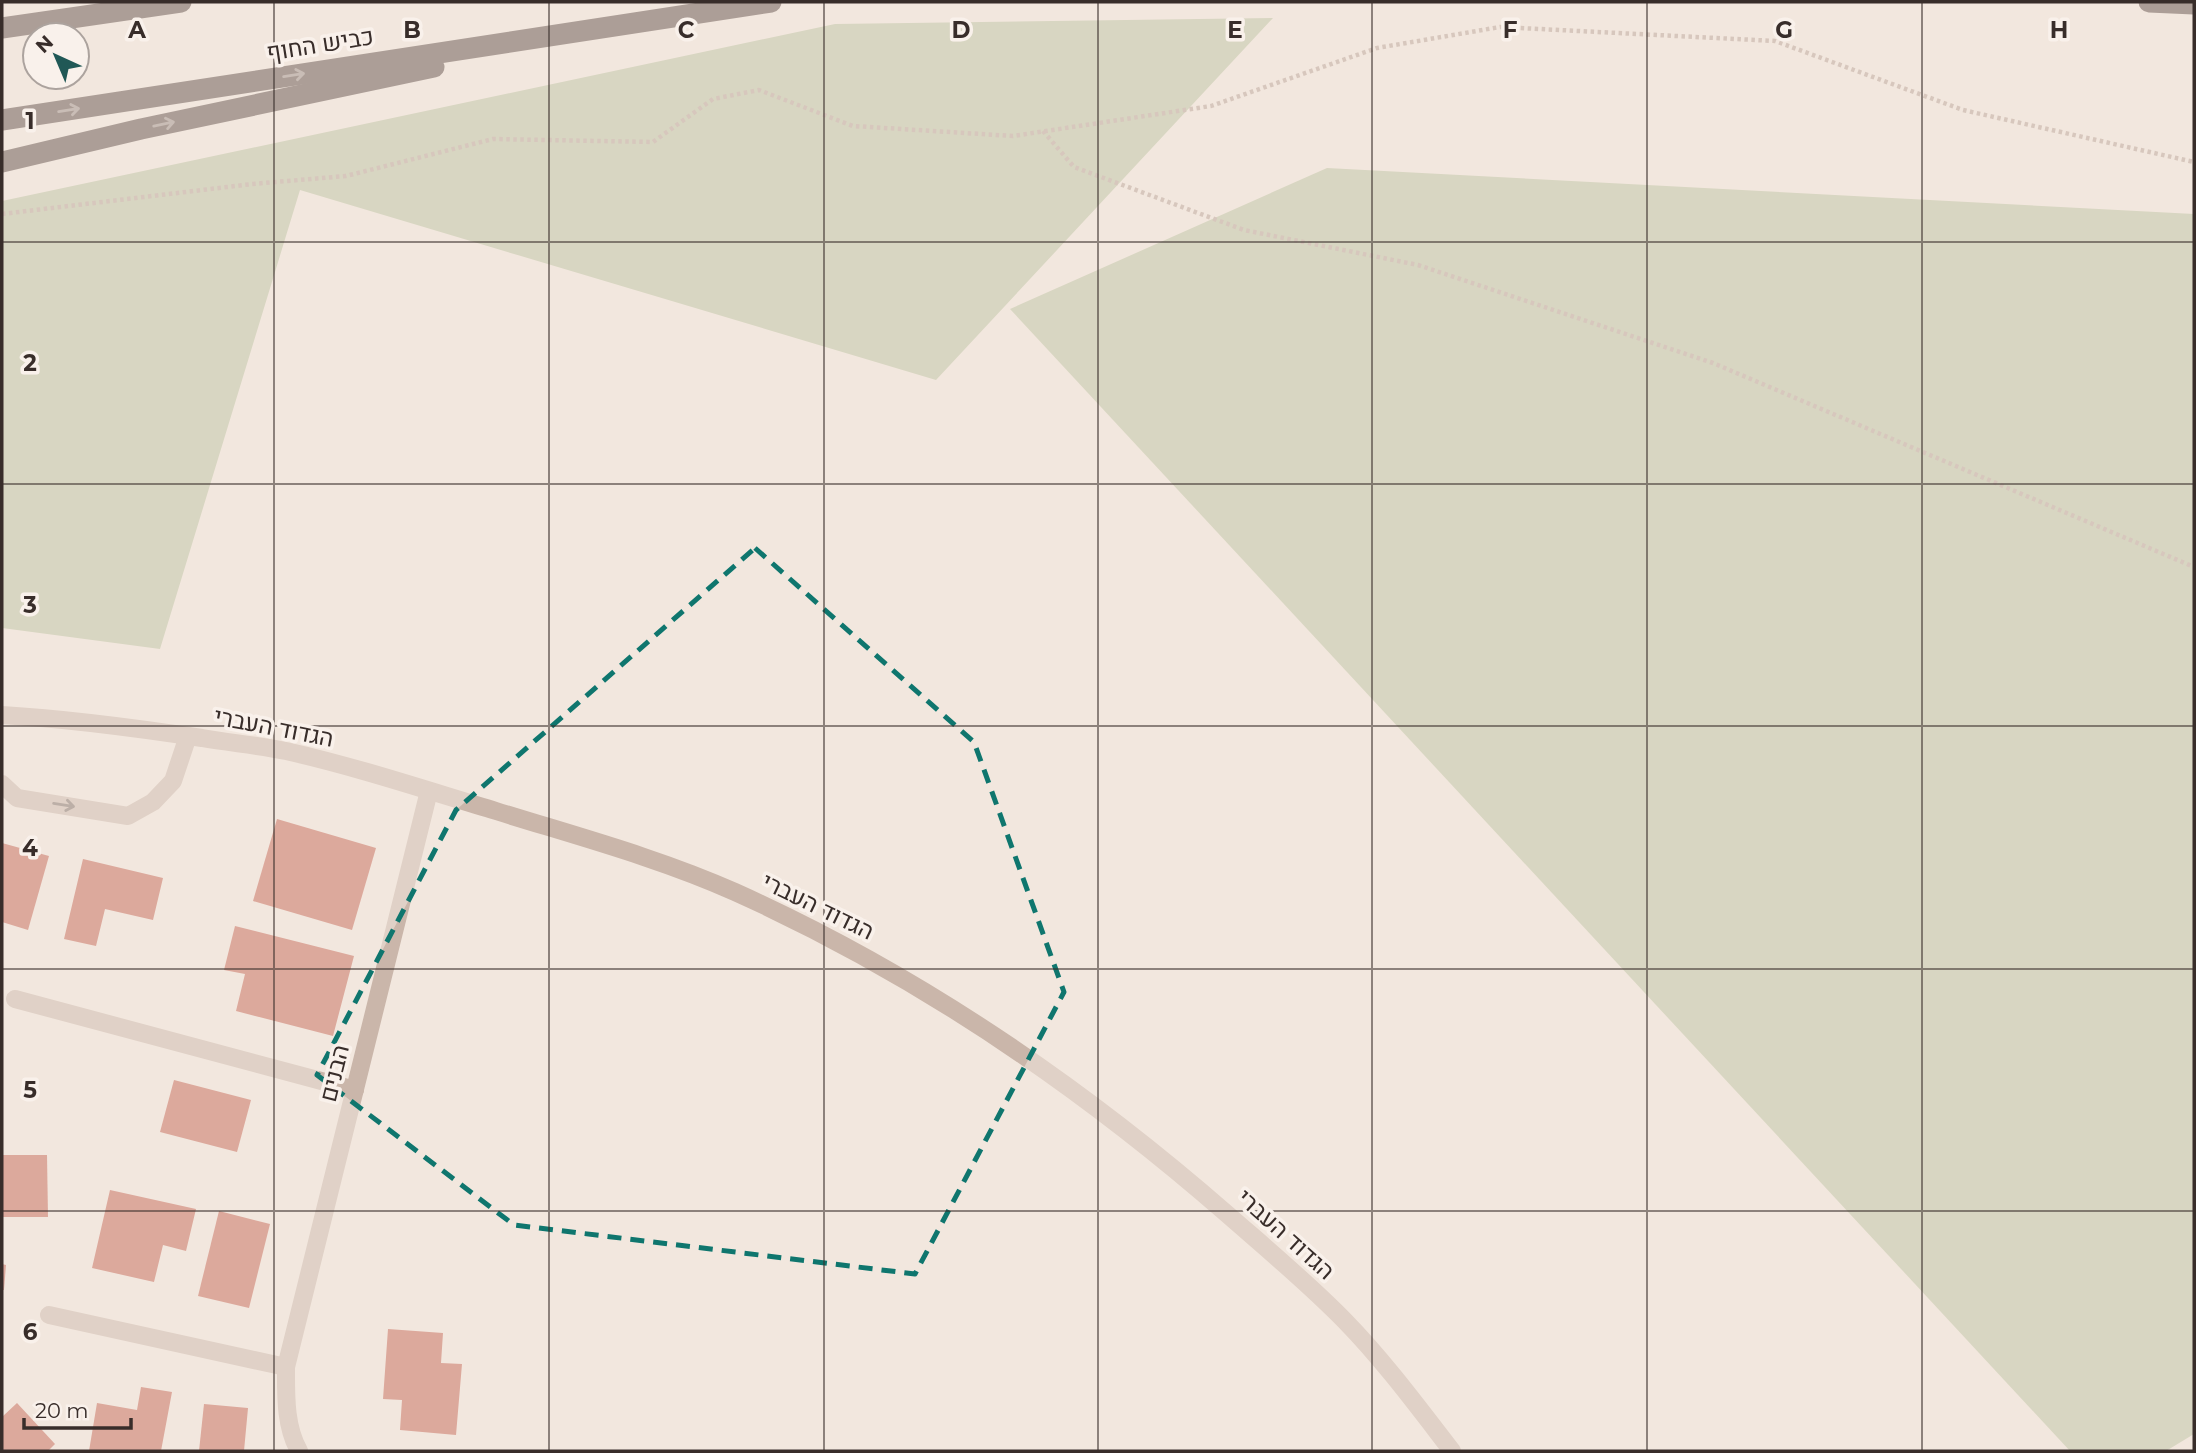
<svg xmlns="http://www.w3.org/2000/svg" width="2196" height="1453" viewBox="0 0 2196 1453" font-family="Montserrat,Heebo,sans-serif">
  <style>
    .green { fill: #b9c19f }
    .building { fill: #c25d4c }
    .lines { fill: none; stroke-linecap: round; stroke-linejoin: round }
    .path { stroke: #b6a095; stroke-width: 4.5; stroke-dasharray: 3.5 3.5; stroke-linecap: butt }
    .service { stroke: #cab6aa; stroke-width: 18 }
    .minor { stroke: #cab6aa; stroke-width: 18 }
    .motorway { stroke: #584641; stroke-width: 21 }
    .oneway { stroke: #988a85 }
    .oneway2 { stroke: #7a6b64 }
    .marked { fill: none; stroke: #0f766e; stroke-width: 5; stroke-dasharray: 14 9; stroke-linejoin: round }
    .grid { fill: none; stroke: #382d2a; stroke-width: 2; stroke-opacity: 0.55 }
    .labels { text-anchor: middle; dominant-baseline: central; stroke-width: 7; stroke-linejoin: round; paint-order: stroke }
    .street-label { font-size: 24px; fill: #382d2a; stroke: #f9f1eb }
    .grid-label { font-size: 23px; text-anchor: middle; font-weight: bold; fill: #382d2a; stroke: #f9f1eb; stroke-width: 7; stroke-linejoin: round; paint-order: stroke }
  </style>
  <rect width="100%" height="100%" fill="#f2e7de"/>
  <g class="green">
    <polygon points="1273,18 936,380 300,190 160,649 2,628 2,201 835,24"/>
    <polygon points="1327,168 2194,214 2194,1434 2166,1451 2070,1451 1010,309"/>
  </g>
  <g class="building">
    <polygon points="277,819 376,848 352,930 253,901"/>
    <polygon points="2,843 49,856 28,930 2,922"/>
    <polygon points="83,859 163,878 153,920 105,909 96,946 64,939"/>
    <polygon points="235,926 354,956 333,1036 236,1011 245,974 224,970"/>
    <polygon points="174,1080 251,1100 237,1152 160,1132"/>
    <polygon points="2,1155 47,1155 48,1217 2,1217"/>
    <polygon points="110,1190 196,1209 186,1251 163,1245 154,1282 92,1268"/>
    <polygon points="219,1211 270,1224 249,1308 198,1296"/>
    <polygon points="2,1264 6,1265 4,1290 2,1290"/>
    <polygon points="388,1329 443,1333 441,1363 462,1364 456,1435 400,1430 402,1400 383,1399"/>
    <polygon points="141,1387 172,1392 161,1451 89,1451 97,1403 137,1410"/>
    <polygon points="17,1403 55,1444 48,1451 2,1451 2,1417"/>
    <polygon points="204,1404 248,1408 244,1451 199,1451"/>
  </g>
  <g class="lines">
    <g class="path">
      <polyline points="1043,131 1074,167 1244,230 1418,265 1713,363 2194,567"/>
      <polyline points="2,214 252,184 346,176 493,139 653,142 713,99 759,90 853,126 1013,136 1211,106 1377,48 1500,27 1775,41 1963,110 2194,162"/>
    </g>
    <polyline class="service" points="2,784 17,798 128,816 153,802 173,781 188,736"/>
    <g class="minor">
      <path d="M2 715C69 719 136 728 202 738 230 743 258 745 286 751 357 767 426 790 496 811 576 836 659 858 735 892 915 973 1078 1084 1227 1214 1267 1249 1308 1283 1345 1321 1384 1361 1418 1407 1452 1451"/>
      <polyline points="15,999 355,1090"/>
      <polyline points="49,1315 286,1367"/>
      <path d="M299 1451C285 1426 286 1396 286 1367L429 791"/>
    </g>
    <g class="motorway">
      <polyline points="2149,2 2194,4"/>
      <polyline points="2,28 181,2"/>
      <polyline points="2,120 771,2"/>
      <polyline points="2,162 141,129 434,67"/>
    </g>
  </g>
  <defs><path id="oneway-shaft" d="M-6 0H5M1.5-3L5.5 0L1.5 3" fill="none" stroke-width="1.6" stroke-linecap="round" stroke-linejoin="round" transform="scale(1.75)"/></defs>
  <g class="oneway">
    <use href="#oneway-shaft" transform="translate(294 75) rotate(-9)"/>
    <use href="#oneway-shaft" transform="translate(69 110) rotate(-9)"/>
    <use href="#oneway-shaft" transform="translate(164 124) rotate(-12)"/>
  </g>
  <use class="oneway2" href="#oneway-shaft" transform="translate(64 805) rotate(9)"/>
  <path d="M0 0H2196V1453H0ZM755 548 974 742 1064 992 915 1274 514 1225 317 1075 456 810Z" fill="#f2e7de" fill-opacity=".55" fill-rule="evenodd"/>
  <path class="marked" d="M755 548 974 742 1064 992 915 1274 514 1225 317 1075 456 810Z"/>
  <path class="grid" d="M274 2V1451M549 2V1451M824 2V1451M1098 2V1451M1372 2V1451M1647 2V1451M1922 2V1451M2 242H2194M2 484H2194M2 726H2194M2 969H2194M2 1211H2194"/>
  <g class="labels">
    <g class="street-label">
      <text transform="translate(320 44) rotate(-9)">כביש החוף</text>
      <text transform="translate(274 727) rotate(11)">הגדוד העברי</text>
      <text transform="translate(818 906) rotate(26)">הגדוד העברי</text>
      <text transform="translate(334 1073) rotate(-76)">הבנים</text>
      <text transform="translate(1286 1234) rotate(42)">הגדוד העברי</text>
    </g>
  </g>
  <g class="grid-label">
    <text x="137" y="38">A</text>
    <text x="412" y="38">B</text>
    <text x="686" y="38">C</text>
    <text x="961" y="38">D</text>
    <text x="1235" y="38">E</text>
    <text x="1510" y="38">F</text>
    <text x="1784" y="38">G</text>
    <text x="2059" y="38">H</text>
    <text x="30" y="129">1</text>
    <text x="30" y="371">2</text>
    <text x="30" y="613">3</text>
    <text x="30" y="856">4</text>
    <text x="30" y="1098">5</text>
    <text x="30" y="1340">6</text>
  </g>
  <rect width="2196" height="1453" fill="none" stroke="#382d2a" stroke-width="7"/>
  <g transform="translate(56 56) rotate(316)"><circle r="33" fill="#f9f1eb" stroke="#aca39e" stroke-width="2"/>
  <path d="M0-5L12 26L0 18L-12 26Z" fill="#205856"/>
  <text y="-10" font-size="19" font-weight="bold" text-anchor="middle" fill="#382d2a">N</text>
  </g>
  <path d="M24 1418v10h107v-10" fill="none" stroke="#382d2a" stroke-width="3.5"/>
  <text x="35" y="1418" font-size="21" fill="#382d2a" stroke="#f9f1eb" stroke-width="5" paint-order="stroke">20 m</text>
</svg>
